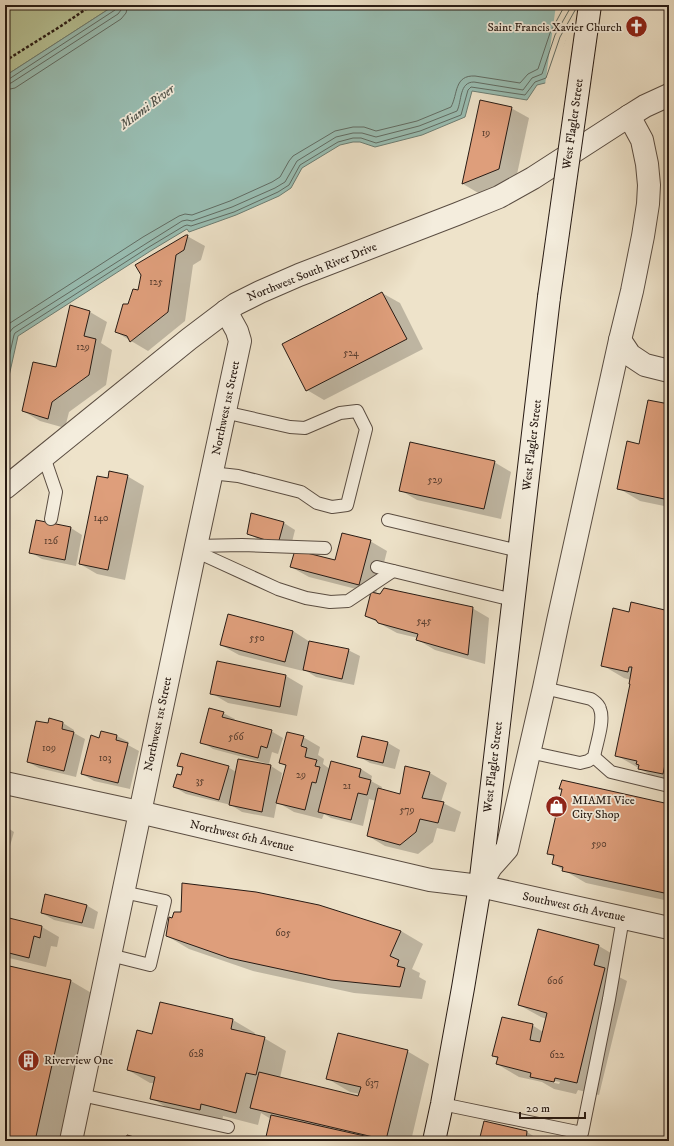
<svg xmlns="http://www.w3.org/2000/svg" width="674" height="1146" viewBox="0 0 674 1146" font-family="'IM FELL DW Pica',serif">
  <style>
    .green { fill: #b8c497; stroke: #707056 }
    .water { fill: #99beb3; stroke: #6c7d73 }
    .pier { fill: #eee3ca }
    .shadow { fill: #0003; fill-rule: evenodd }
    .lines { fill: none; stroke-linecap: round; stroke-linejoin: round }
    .shore { stroke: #606c64; stroke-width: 1 }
    .building { fill: #de9e7b; stroke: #281b14 }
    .service-casing { stroke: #5a4d42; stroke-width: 14 }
    .minor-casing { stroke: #5a4d42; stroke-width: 24 }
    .tertiary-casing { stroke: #5a4d42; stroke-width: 24 }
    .secondary-casing { stroke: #281b14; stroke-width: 24 }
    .path { stroke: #281b14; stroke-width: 2.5; stroke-dasharray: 3 2; stroke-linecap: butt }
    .service { stroke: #f4eddd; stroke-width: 12 }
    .minor { stroke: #f4eddd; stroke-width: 22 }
    .tertiary { stroke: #f4eddd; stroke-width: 22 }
    .secondary { stroke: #f4eddd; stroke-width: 22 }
    .secondary-bridge-casing { stroke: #281b14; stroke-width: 24; stroke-linecap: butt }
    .secondary-bridge { stroke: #f4eddd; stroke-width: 22 }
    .labels { text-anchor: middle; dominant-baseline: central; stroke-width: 3.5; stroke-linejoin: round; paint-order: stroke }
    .number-label { font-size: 10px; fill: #563c2e }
    .poi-label { font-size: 12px; fill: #281b14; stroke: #f4eddd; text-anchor: start }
    .street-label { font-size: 12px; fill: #281b14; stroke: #f4eddd }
    .water-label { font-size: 13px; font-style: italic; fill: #50544c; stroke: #f4eddd }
  </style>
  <rect width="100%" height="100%" fill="#eee3ca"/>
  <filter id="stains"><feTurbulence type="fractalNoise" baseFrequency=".005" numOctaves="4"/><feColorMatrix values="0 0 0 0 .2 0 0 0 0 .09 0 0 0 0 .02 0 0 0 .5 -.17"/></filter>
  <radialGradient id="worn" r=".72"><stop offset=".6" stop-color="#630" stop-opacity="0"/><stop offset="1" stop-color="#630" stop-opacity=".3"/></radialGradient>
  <polygon class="green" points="5,5 115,5 5,76"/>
  <polygon class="water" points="115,5 583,5 572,22 549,82 537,85 527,100 472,91 465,117 422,135 375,147 360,142 353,142 340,145 302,168 291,188 279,196 236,215 189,232 187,229 152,250 18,336 5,394 5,76"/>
  <polygon class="pier" points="556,5 585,5 566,40 551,83 545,85"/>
  <g class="shadow">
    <polygon points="480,101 511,108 529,118 516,179 480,194 463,184"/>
    <polygon points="187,236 205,246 201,260 193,265 185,321 148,351 116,332 129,305 138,292 142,275"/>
    <polygon points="382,293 400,303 423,349 324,400 307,390"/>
    <polygon points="90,312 107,322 101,343 112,350 106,385 69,412 65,428 40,421 23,411 57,369"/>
    <polygon points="669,405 669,507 640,501 618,488 640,445"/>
    <polygon points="494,462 511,472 501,519 417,500 400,490"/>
    <polygon points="127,476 144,486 125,580 97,574 80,564 109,479"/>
    <polygon points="252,515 284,523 295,530 290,550 259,540 248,533"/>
    <polygon points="71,528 82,535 76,566 42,559 30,552"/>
    <polygon points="370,541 387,551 376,594 472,608 489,618 485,664 435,650 418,640 418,638 397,633 366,616 372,593 309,577 291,567 336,562"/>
    <polygon points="669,612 669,783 661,781 616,755 631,684 631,680 624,678 602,665 630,613"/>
    <polygon points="293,631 310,642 348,650 360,656 354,685 316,677 303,669 303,671 239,655 221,645"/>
    <polygon points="286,676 303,686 297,716 228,703 211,693"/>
    <polygon points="223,713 235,719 234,721 271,731 283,738 278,754 272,752 269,764 213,749 202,742"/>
    <polygon points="63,723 74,730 74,733 85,739 76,777 39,768 28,762 48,725"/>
    <polygon points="102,732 117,736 129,742 128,745 139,751 130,789 94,781 82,774 100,739"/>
    <polygon points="303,737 320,747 318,755 324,759 323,764 330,769 361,769 372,776 371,781 382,787 381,790 401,795 405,767 430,773 447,783 441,802 461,812 455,832 437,828 433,842 418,854 385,846 368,836 376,801 369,799 363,826 331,818 324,814 322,819 294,812 277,802 274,818 242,812 231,805 186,794 174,787 182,776 184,768 178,765 228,767 236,772 271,766 282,773 280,784 282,785 286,766 280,763"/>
    <polygon points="363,737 388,743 400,750 395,769 370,763 358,756"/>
    <polygon points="669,805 669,901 586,883 553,864 554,857 548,853"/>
    <polygon points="5,826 14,832 5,863"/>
    <polygon points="86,905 98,912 94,929 54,920 42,913"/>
    <polygon points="182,913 401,931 423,944 412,969 420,973 419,977 426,981 422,999 354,993 253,971 189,949 167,936 173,919"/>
    <polygon points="5,918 42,927 59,937 57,947 51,946 46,967 5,957"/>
    <path d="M538 930 599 946 621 959 617 976 627 981 615 1029 599 1095 578 1090 576 1094 554 1089 542 1082 519 1077 497 1064 498 1059 493 1056 532 1025 543 1032 547 1019 541 1017 519 1005ZM540 1078 560 1082 559 1084 543 1080Z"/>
    <polygon points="5,966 71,981 100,998 69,1141 5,1141"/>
    <polygon points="233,1020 255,1033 254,1036 264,1038 286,1051 280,1078 359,1097 360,1094 350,1092 328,1079 407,1051 429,1064 411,1141 266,1141 271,1119 261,1113 258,1125 223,1116 222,1122 173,1111 151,1098 154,1083 150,1083 128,1070 153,1035"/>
    <polygon points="527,1132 538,1139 538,1141 480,1141"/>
  </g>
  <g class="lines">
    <g class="shore">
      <polyline points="5,79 9,79 115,10 117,5"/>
      <polyline points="5,84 11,83 118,14 121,10 122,5"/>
      <polyline points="5,90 15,88 121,19 126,13 128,5"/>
      <path d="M5 328 10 323 143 237 179 216 185 214 192 215 230 201 272 182 280 177 289 161 293 156 335 131 353 127H364L376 131 417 121 451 107C458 94 454 75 475 76L520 83 528 74 538 69 550 33 565 5"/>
      <path d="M5 351 9 333 13 328 147 243 182 221 187 220 192 221 232 207 275 188 285 182 297 161 336 137 353 133H362L376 137 419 126 457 111C462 101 459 82 474 82L523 90 532 78 542 74 555 35 572 5"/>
      <polyline points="5,375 14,335 15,333 149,247 184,226 187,225 191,226 234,212 278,192 289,185 300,165 338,142 353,138 361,138 376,143 420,131 461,115 468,90 471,87 525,95 535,82 546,78 560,37 578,5"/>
    </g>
  </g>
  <g class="building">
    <polygon points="480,100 512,107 499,169 462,184"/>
    <polygon points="186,235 188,235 184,250 176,255 168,312 130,342 127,336 115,332 123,304 128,304 133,289 138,290 141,275 135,265"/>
    <polygon points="382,292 407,339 306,391 282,344"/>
    <polygon points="70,305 90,311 84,336 96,339 89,375 52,402 48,419 22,411 33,362 56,367"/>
    <polygon points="648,400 669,404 669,500 617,489 627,441 639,444"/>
    <polygon points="410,442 495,461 484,509 399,491"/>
    <polygon points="109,471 128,475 108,570 79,564 97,476 108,478"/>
    <polygon points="251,513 284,522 278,544 247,534"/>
    <polygon points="36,520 71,527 65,560 29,553"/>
    <polygon points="342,533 371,540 359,585 290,567 295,550 335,560"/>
    <polygon points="384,588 473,607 468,655 416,640 418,634 378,623 376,620 365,616 371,592 380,594"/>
    <polygon points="631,602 669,611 669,756 667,755 663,774 638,769 639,765 636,764 637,761 615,756 630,684 629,684 632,667 629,667 628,672 601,666 613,608 629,612"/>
    <polygon points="228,614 293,631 285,662 220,645"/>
    <polygon points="309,641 349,649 342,679 303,670"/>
    <polygon points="217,661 286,675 280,707 210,694"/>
    <polygon points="209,708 224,712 222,717 272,730 267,748 261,746 258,758 200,743"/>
    <polygon points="49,718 63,722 62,729 74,732 64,771 27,762 36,721 48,723"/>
    <polygon points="101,731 117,735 116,740 128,743 118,783 81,774 91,735 99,738"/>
    <polygon points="287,732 304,736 301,746 307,748 305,757 317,760 315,766 320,767 316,783 312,782 305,810 276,803 286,765 279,763"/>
    <polygon points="362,736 388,742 383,763 357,757"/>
    <polygon points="181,753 229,766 219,800 173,787 177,774 181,775 183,767 177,766"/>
    <polygon points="238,759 271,765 262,812 229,805"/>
    <polygon points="331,761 361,769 359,777 371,780 367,795 358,793 351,820 318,812"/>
    <polygon points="405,766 430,772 422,798 444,802 438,823 420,819 416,832 400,845 367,836 378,788 400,794"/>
    <polygon points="562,780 669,804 669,894 562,871 563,867 552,864 554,855 547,854 562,789 559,789"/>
    <polygon points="182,883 256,892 319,905 401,931 390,956 399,960 397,966 405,968 400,987 331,980 229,958 166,936 169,917 172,918 174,912 181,912"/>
    <polygon points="45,894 87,905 82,923 41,913"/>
    <polygon points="5,917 42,926 40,938 34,936 29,958 5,952"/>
    <polygon points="538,929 599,945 594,965 605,968 593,1016 577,1083 555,1078 554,1082 530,1077 531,1073 496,1064 498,1057 492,1056 502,1017 533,1024 530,1040 540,1042 547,1013 518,1005"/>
    <polygon points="5,965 71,980 35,1141 5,1141"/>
    <polygon points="160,1002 233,1019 231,1029 265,1037 256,1075 246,1073 236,1113 201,1104 200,1110 150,1099 155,1077 127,1070 137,1030 152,1034"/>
    <polygon points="338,1033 408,1050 386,1140 250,1108 259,1072 358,1096 361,1087 326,1079"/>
    <polygon points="271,1115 378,1139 377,1141 265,1141"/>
    <polygon points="484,1121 527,1131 526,1141 479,1141"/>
    <polygon points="127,1135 149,1141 125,1141"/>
  </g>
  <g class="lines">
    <defs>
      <g id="service">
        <polyline points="44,457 56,492 51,519"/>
        <polyline points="211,473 238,476 301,492 317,503 332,507 347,505 366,429 357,411 340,413 305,428 290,427 224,412"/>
        <polyline points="388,520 519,551"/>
        <polyline points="196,546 242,545 325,548"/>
        <polyline points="195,551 278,589 306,598 330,602 348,601 393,571"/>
        <polyline points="377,567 513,600"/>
        <path d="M529 752 580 763 588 761 594 757C596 744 605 721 600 709 599 704 595 702 591 699L544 688"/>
        <polyline points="594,757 611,772 669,786"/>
        <polyline points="110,955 150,965 165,901 123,892"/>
        <polyline points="81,1095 228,1127"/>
        <polyline points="442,1104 582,1133 609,999 623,918"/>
      </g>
      <g id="minor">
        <polyline points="620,340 630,355 645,365 669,371"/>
        <polyline points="5,783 139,812 430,880 480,886 669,928"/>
        <polyline points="71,1141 196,546 240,341 237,331 226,311"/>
      </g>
      <g id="tertiary">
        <polyline points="5,488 189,339 226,311 236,304 260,292 299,275 457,214 499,197 533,178 629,116 645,106 669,95"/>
        <polyline points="480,886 491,867 507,849 544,688 558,621 620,340 632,291 643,236 648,204 649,185 647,164 642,140 629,116"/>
      </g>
      <polyline id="secondary" points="434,1141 442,1104 463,988 480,886 549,297"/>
    </defs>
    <use href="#service" class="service-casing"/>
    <use href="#minor" class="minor-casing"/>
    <use href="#tertiary" class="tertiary-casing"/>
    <use href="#secondary" class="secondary-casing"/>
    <polyline class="path" points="5,61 61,26 92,5"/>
    <use href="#service" class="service"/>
    <use href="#minor" class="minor"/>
    <use href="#tertiary" class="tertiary"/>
    <use href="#secondary" class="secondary"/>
    <defs>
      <polyline id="secondary-bridge" points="549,297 590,5"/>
    </defs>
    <use href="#secondary-bridge" class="secondary-bridge-casing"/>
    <use href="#secondary-bridge" class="secondary-bridge"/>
  </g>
  <defs>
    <symbol id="church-disc" viewBox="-11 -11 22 22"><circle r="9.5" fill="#8f2418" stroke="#f4eddd"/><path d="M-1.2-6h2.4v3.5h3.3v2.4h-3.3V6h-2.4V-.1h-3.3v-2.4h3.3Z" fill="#fff"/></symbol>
    <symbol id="shop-disc" viewBox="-11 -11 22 22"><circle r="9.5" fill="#8f2418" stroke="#f4eddd"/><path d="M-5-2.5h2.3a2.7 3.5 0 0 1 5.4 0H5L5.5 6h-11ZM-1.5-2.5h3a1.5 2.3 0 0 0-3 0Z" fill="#fff"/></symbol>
    <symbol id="building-disc" viewBox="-11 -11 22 22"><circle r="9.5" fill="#8f2418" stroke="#f4eddd"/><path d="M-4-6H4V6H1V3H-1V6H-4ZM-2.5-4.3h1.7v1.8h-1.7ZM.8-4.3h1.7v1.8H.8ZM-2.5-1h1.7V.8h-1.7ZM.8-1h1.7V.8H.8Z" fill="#fff"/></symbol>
  </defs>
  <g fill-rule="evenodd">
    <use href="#church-disc" x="624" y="14" width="25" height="25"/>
    <use href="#shop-disc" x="544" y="794" width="25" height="25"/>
    <use href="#building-disc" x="16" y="1048" width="25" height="25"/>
  </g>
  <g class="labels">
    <g class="number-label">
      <text x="486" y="133">19</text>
      <text x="156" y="282">125</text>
      <text x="83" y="347">129</text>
      <text x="351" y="353">524</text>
      <text x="435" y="480">529</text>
      <text x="101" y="518">140</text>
      <text x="51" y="541">126</text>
      <text x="424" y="621">545</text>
      <text x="257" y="638">550</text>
      <text x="236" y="737">566</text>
      <text x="49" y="748">109</text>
      <text x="105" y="758">103</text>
      <text x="301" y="775">29</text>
      <text x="200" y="781">35</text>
      <text x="347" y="786">21</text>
      <text x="407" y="810">579</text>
      <text x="599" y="844">590</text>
      <text x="283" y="933">605</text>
      <text x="555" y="981">606</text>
      <text x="196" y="1054">628</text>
      <text x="557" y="1055">622</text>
      <text x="372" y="1083">637</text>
    </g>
    <g class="poi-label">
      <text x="622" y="27" text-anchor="end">Saint Francis Xavier Church</text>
      <text x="572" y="800">MIAMI Vice<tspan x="572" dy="14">City Shop</tspan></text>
      <text x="44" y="1060">Riverview One</text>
    </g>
    <g class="street-label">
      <text transform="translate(573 124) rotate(-82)">West Flagler Street</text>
      <text transform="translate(312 272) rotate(-22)">Northwest South River Drive</text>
      <text transform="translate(226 408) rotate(-78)">Northwest 1st Street</text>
      <text transform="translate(532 445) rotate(-83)">West Flagler Street</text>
      <text transform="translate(158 724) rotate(-78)">Northwest 1st Street</text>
      <text transform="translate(493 767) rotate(-83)">West Flagler Street</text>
      <text transform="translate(242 836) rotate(13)">Northwest 6th Avenue</text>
      <text transform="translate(574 907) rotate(12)">Southwest 6th Avenue</text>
    </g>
    <g class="water-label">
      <text transform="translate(147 107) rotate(-37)">Miami River</text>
    </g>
  </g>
  <rect width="674" height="1146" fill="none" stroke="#eee3ca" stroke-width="20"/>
  <rect x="6" y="6" width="662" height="1134" fill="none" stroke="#281b14" stroke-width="2"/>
  <rect x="10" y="10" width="654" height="1126" fill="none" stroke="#281b14"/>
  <path d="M520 1112v6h65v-6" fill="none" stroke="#281b14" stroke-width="2"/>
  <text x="526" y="1112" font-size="12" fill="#281b14" stroke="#f4eddd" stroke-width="3" paint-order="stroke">20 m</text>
  <rect width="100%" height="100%" filter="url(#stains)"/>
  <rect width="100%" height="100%" fill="url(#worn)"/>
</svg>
